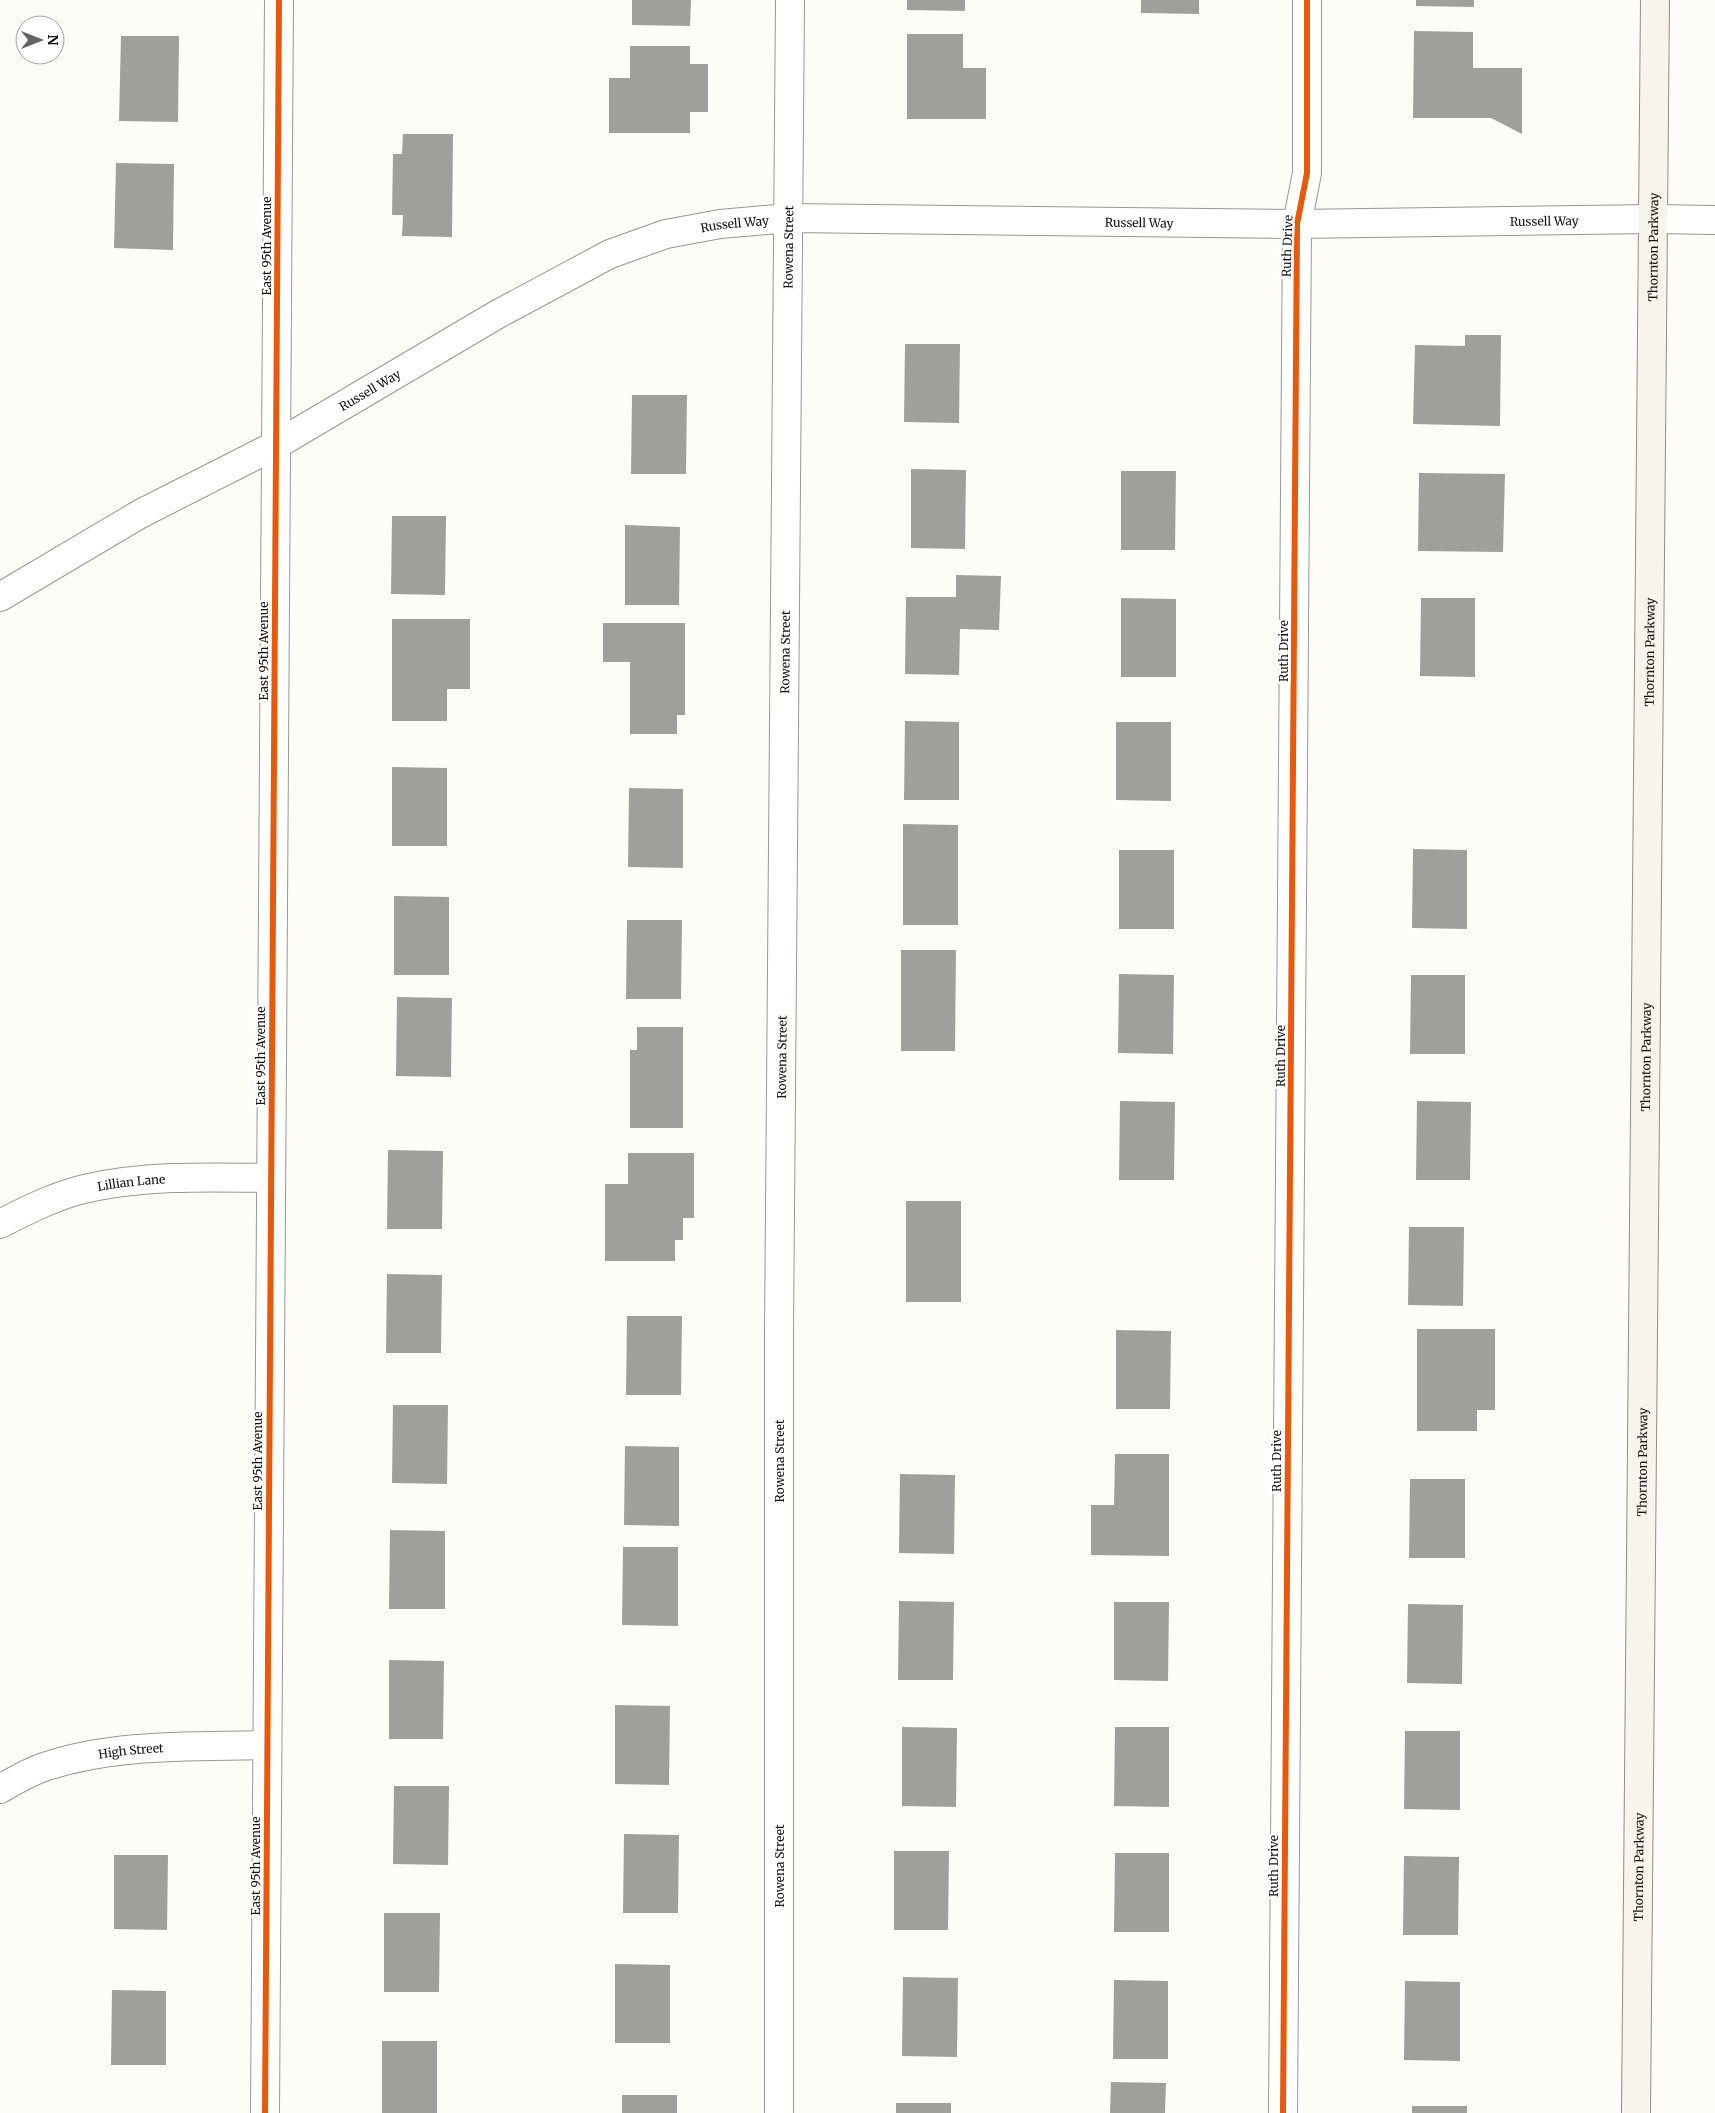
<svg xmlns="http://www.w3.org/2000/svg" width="1715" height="2113" viewBox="0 0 1715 2113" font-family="Merriweather,serif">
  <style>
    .building { fill: #a19f9c }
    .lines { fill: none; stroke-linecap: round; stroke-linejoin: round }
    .minor-casing { stroke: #979795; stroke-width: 30 }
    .secondary-casing { stroke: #8e8d8b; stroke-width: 30 }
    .minor { stroke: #fffffe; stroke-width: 28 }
    .secondary { stroke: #f6f4eb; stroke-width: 28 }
    .cycleway-casing { stroke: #fff; stroke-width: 9 }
    .cycleway { stroke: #e8590c; stroke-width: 6 }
    .labels { text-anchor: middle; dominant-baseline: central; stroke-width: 5; stroke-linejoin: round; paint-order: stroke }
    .street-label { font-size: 12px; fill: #111; stroke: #fff }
  </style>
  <rect width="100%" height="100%" fill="#fdfcf7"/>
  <g class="building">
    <polygon points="632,0 691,0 690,26 632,25"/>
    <polygon points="907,0 965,0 965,11 907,10"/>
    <polygon points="1141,0 1199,0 1199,14 1141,13"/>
    <polygon points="1416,0 1474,0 1474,7 1416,6"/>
    <polygon points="1414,31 1473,32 1473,68 1522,68 1522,134 1491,118 1413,118"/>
    <polygon points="907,34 963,34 963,68 986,68 986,119 907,119"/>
    <polygon points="121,36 179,36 178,122 119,121"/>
    <polygon points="630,46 690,46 690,64 708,64 708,112 690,112 690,133 609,133 609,78 630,78"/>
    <polygon points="403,134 453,134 452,237 402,236 403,215 392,215 393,154 402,154"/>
    <polygon points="116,163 174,164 173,250 114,248"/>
    <polygon points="1465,335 1501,335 1500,426 1413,424 1415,345 1465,346"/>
    <polygon points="905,344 960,344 959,423 904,422"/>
    <polygon points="632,395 687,395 686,474 631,474"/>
    <polygon points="911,469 966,470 965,549 911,548"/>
    <polygon points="1121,471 1176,471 1175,550 1121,550"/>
    <polygon points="1419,473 1505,474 1503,552 1418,551"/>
    <polygon points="392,516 446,516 445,595 391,594"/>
    <polygon points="625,525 680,527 679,605 625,605"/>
    <polygon points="956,575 1001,576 999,630 960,629 959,675 905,674 906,597 956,597"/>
    <polygon points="1121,598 1176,599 1176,677 1121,677"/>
    <polygon points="1421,598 1475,598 1475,677 1420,676"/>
    <polygon points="392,619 470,619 470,689 447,689 447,721 392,721"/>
    <polygon points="603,623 685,623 685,715 677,715 677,734 630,734 630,662 603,662"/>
    <polygon points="905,721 959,722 959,800 904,800"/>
    <polygon points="1116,722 1171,722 1171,801 1116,800"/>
    <polygon points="392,767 447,768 447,846 392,846"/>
    <polygon points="629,788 683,789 683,868 628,867"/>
    <polygon points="903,824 958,825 958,925 903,925"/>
    <polygon points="1413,849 1467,850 1467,929 1412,928"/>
    <rect x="1119" y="850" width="55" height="79"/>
    <polygon points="394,896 449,897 449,975 394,975"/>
    <polygon points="627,920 682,920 681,999 626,999"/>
    <polygon points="901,950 956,950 955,1051 901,1051"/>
    <polygon points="1119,974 1174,975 1173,1054 1118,1053"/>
    <polygon points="1411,975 1465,975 1465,1054 1410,1054"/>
    <polygon points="397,997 452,998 451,1077 396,1076"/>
    <polygon points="637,1027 683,1027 683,1128 630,1128 630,1050 637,1050"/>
    <polygon points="1120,1101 1175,1102 1174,1180 1119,1180"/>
    <polygon points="1417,1101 1471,1102 1470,1180 1416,1180"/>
    <polygon points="388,1150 443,1151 442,1229 387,1229"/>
    <polygon points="628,1153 694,1153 694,1218 683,1218 683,1240 675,1240 675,1261 605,1261 605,1184 628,1184"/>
    <rect x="906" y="1201" width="55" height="101"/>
    <polygon points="1409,1227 1464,1227 1463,1306 1408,1305"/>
    <polygon points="387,1274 442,1275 441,1353 386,1353"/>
    <polygon points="627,1316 682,1316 681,1395 626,1395"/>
    <polygon points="1417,1329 1495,1329 1495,1410 1477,1410 1477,1431 1417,1431"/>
    <polygon points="1116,1330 1171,1331 1170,1409 1116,1409"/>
    <polygon points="393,1405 448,1405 447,1484 392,1483"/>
    <polygon points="625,1446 679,1447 679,1526 624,1525"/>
    <polygon points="1115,1454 1169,1454 1169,1556 1091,1555 1091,1505 1114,1505"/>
    <polygon points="900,1474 955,1475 954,1554 899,1553"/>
    <polygon points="1410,1479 1465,1479 1465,1558 1409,1558"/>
    <polygon points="390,1530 445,1531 445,1609 389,1609"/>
    <polygon points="623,1547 678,1547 678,1626 622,1625"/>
    <polygon points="899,1601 954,1602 953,1680 898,1680"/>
    <polygon points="1114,1602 1169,1602 1168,1681 1114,1680"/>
    <polygon points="1408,1604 1463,1605 1462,1684 1407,1683"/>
    <polygon points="389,1660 444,1661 443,1739 389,1739"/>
    <polygon points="615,1705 670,1706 669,1785 615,1784"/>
    <polygon points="902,1727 957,1728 956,1807 902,1806"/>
    <polygon points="1115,1727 1169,1727 1169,1807 1114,1806"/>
    <polygon points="1405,1731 1460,1731 1460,1810 1404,1809"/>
    <polygon points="394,1786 449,1786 448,1865 393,1864"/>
    <polygon points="624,1834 679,1835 678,1913 623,1913"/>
    <polygon points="894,1851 949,1851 948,1930 894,1930"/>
    <polygon points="1115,1853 1169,1853 1169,1932 1114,1932"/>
    <polygon points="114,1855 168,1855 167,1930 114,1929"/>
    <polygon points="1404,1856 1459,1857 1458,1935 1403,1935"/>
    <polygon points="384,1913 440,1913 439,1992 384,1992"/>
    <polygon points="615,1964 670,1965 670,2043 615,2043"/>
    <polygon points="903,1977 958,1978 957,2057 902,2056"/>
    <polygon points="1114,1980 1168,1981 1168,2059 1113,2059"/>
    <polygon points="1405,1981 1460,1982 1460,2061 1404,2060"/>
    <polygon points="112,1990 166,1991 166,2065 111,2065"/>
    <rect x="382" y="2041" width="55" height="72"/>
    <polygon points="1111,2082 1166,2083 1165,2113 1110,2113"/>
    <rect x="622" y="2095" width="55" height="18"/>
    <rect x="896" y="2103" width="55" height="10"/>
    <rect x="1412" y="2106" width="55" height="7"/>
  </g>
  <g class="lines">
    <defs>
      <g id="minor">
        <path id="s1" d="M0 597 140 514 276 445 498 314 610 254 666 234 720 224 789 218 1297 224 1653 219 1715 220"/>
        <path id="s2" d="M0 1224C27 1210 55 1196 84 1189 144 1175 209 1177 270 1178"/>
        <path id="s3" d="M0 1789C14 1781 29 1772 44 1767 115 1743 193 1747 267 1745"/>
        <polyline points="265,2113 279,0"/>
        <path id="s4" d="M779 2113V1332L790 0"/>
        <polyline points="1283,2113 1297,224 1307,173 1307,0"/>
      </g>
      <g id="secondary">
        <path id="s5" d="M1636 2113 1655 0"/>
      </g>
    </defs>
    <use href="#minor" class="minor-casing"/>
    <use href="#secondary" class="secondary-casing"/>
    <use href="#minor" class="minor"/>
    <use href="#secondary" class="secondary"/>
    <defs>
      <g id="cycleway">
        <polyline points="265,2113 279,0"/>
        <polyline points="1283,2113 1297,224 1307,173 1307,0"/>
      </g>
    </defs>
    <use href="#cycleway" class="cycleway-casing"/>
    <use href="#cycleway" class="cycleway"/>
  </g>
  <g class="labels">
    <g class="street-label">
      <text stroke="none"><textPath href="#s1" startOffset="1639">Russell Way</textPath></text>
      <text stroke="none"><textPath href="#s1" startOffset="1234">Russell Way</textPath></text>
      <text stroke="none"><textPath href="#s1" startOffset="829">Russell Way</textPath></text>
      <text transform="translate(266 246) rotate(-90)">East 95th Avenue</text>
      <text transform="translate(1287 246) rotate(-88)">Ruth Drive</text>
      <text stroke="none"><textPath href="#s4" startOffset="1866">Rowena Street</textPath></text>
      <text stroke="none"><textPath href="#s5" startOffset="1866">Thornton Parkway</textPath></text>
      <text stroke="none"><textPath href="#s1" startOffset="424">Russell Way</textPath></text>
      <text transform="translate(263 651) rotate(-90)">East 95th Avenue</text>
      <text transform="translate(1283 651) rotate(-90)">Ruth Drive</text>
      <text stroke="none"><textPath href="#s4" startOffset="1461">Rowena Street</textPath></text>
      <text stroke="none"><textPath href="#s5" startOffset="1461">Thornton Parkway</textPath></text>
      <text transform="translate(260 1056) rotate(-90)">East 95th Avenue</text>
      <text stroke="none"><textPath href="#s4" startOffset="1056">Rowena Street</textPath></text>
      <text transform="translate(1280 1056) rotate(-90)">Ruth Drive</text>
      <text stroke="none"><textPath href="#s5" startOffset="1056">Thornton Parkway</textPath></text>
      <text stroke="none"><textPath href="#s2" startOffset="139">Lillian Lane</textPath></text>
      <text transform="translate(257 1461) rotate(-90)">East 95th Avenue</text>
      <text transform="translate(779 1461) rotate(-90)">Rowena Street</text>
      <text transform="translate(1276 1461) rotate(-90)">Ruth Drive</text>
      <text stroke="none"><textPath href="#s5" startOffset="651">Thornton Parkway</textPath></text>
      <text stroke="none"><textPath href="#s3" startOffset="138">High Street</textPath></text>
      <text transform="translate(255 1866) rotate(-90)">East 95th Avenue</text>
      <text transform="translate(779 1866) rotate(-90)">Rowena Street</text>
      <text transform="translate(1273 1866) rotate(-90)">Ruth Drive</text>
      <text stroke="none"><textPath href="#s5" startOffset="246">Thornton Parkway</textPath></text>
    </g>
  </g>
  <g transform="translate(40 40) rotate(90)"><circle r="24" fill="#ffffff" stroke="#a0a0a0"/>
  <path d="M0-4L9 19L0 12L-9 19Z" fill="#646362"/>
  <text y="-8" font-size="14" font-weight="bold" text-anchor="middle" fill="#111111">N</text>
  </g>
</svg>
